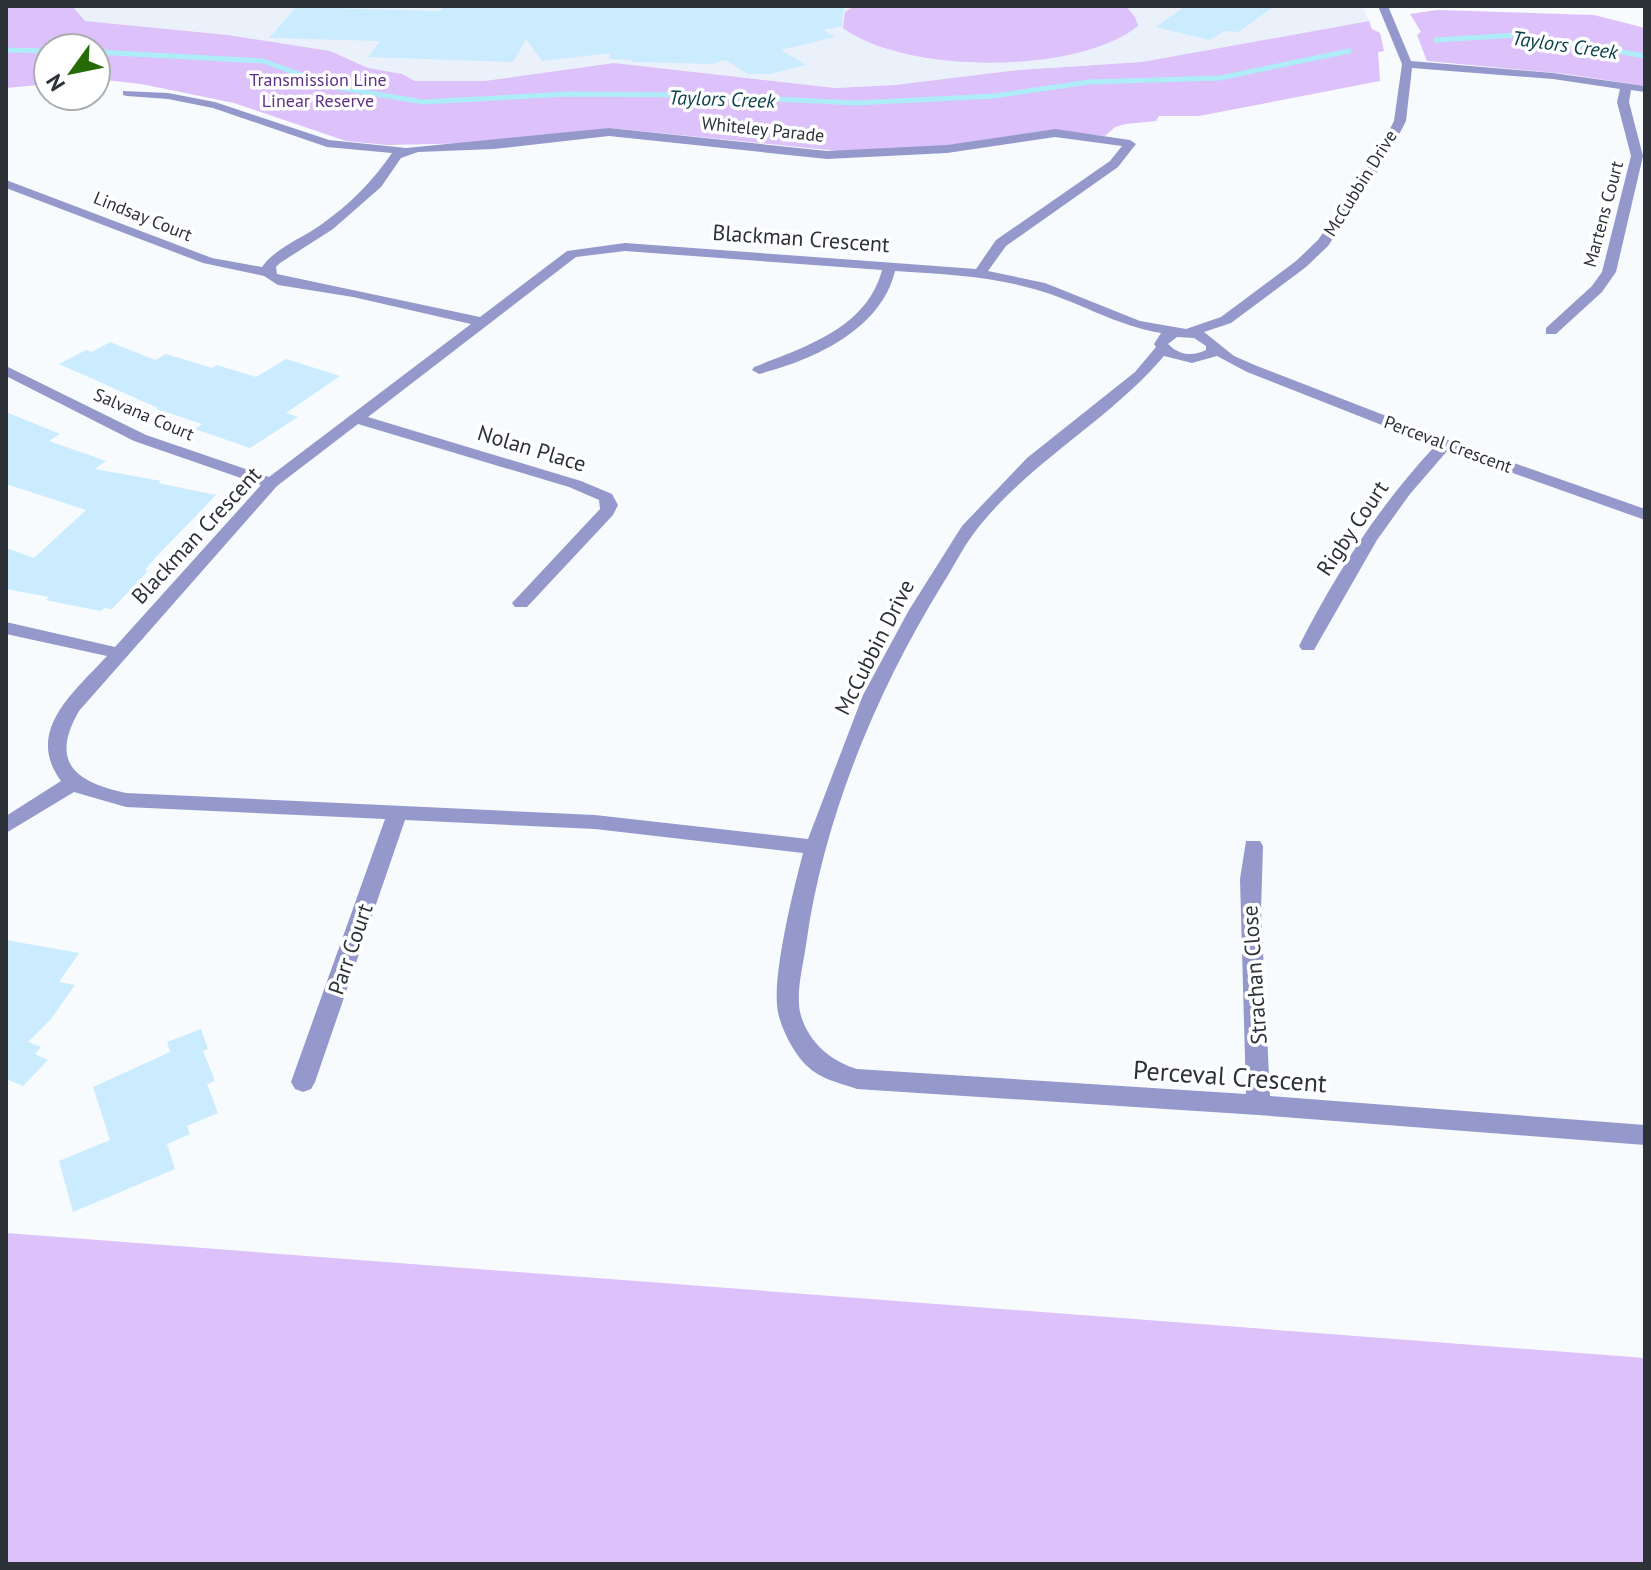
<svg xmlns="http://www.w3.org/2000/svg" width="1651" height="1570" viewBox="0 0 1651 1570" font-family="'PT Sans',sans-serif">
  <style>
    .built { fill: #ebf1fb }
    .green { fill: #dcc1fa }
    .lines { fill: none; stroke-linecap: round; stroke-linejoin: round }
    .stream { stroke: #aeecf8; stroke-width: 5 }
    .building { fill: #cbebff }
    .minor { fill: #9598cb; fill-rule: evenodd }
    .labels { text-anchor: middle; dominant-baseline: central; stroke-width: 7; stroke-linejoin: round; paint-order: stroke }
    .far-park-label { font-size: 18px; fill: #5d3084; stroke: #fff }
    .far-street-label { font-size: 18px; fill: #2d3138; stroke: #fff }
    .far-water-label { font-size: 20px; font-style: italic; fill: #0c424b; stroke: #fff }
    .street-label { font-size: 22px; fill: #2d3138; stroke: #fff }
    .near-street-label { font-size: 26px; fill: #2d3138; stroke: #fff }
  </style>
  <rect width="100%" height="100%" fill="#f8fbfe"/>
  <polygon class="built" points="72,6 1362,6 1369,21 1142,62 1019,70 895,85 835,88 614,63 484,81 415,81 402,74 368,68 329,51 228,35 85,21"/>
  <g class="green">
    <polygon points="6,6 72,6 85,21 228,35 330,51 368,68 402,74 415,81 484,81 614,63 835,88 895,85 1019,70 1142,62 1369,21 1372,29 1380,33 1384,51 1378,52 1380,81 1199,116 1159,116 1156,121 1126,124 1115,127 1105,136 1048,130 943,146 838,151 610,128 481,143 387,145 346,141 234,103 141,84 96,79 96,48 48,48 48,84 6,88"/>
    <path d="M855 6H1126L1135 17 1138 26C1077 75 905 74 843 28L845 12Z"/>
    <polygon points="1437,10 1594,15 1645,28 1645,86 1566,74 1427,61 1417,35 1421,32 1410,14"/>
    <polygon points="6,1233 1645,1358 1645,1564 6,1564"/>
  </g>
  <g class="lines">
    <g class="stream">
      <polyline points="1436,40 1518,35 1645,56"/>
      <polyline points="6,50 48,51"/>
      <polyline points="96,52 263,61 335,87 423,102 567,94 687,95 856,103 994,96 1089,82 1220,78 1349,51"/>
    </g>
  </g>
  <g class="building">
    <polygon points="444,6 844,6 842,26 824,30 835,37 781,50 806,65 770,74 748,74 726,60 712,64 632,62 633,60 609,59 611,53 542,61 526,39 513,62 368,57 380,41 269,38 296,7 440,11"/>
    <polygon points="1186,6 1275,6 1238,32 1224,31 1210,40 1155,27"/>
    <polygon points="110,342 155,360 166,354 212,368 217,365 256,377 286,359 340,376 286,413 298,417 250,448 195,429 202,424 156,409 158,408 59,364 86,350 92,352"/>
    <polygon points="6,412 60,434 49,441 106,461 95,469 161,481 158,483 216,495 156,557 145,570 148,571 112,609 104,608 101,611 55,602 46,600 49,597 6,589 6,548 34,558 86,510 6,484"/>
    <polygon points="6,940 79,953 59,982 75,985 51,1019 28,1042 41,1047 35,1054 48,1060 23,1086 6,1079"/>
    <polygon points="201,1029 208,1049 203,1051 215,1081 207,1084 218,1113 187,1126 190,1134 167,1144 175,1169 73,1212 59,1161 110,1140 93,1087 170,1052 167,1042"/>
  </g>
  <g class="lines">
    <path class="minor" d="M1378 6H1388L1411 61 1553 73 1645 86V92L1631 90 1629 102 1643 156 1616 272 1602 292 1556 334H1546V328L1592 286 1602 272 1631 156 1617 102 1620 89 1553 79 1412 68 1406 121 1389 154 1328 246 1306 267 1231 323 1204 332 1234 356 1257 366 1451 441 1645 509V520L1448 450 1410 494 1377 540 1314 650H1302L1299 646C1336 573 1379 506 1435 446L1247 372 1217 356 1192 363 1164 356C1108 422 1027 463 974 533 962 549 953 568 942 585 876 692 823 820 806 945 803 966 796 991 800 1012 807 1041 830 1061 857 1069L1246 1094 1240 879 1246 841H1260L1263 846 1261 911 1270 1096 1645 1125V1145L1258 1115 857 1089C840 1083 820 1079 807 1066 794 1054 781 1028 778 1012 771 978 794 888 803 853L595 829 405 820 315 1082 311 1089 303 1092 295 1089 291 1082 385 819 126 807 74 792 6 833V816L61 781C24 731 74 692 107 656L6 634V622L115 647 261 485 134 441 6 376V366L146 435 269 477 471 324 353 297 278 285 264 276 203 263 6 188V180L212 258 262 267C276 247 303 238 322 224 350 204 373 181 392 153L327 147 213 108 168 99 127 96 123 95V91L168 93 215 102 329 140 406 148 609 128 827 151 947 145 1055 129 1130 140 1136 144 1118 167 1006 246 988 271 1045 283 1140 321 1186 329 1221 317 1296 261 1318 240 1377 154 1394 121 1402 64ZM609 136 827 159 947 153 1055 137 1122 146 1110 161 996 240 976 269 625 243 567 251 480 317 277 274 276 267 280 263 333 229 381 187 401 158 418 152 494 149ZM625 251 882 270C867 328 805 347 754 367L752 370 759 374C813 360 881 330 895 271 942 274 989 276 1034 289 1078 301 1116 326 1161 333L1154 344 1156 347 1135 372 1027 458 962 526 909 610 863 695 808 839 595 815 126 793C76 782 49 763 79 711L277 486 358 424 569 487 599 500 600 509 512 603 515 607H527L613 515 618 505 612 494 581 481 368 417 576 257ZM1177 337 1194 338 1206 346V350C1192 357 1179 355 1168 344Z"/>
  </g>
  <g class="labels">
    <g class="far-park-label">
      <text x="318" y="79">Transmission Line<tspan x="318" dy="21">Linear Reserve</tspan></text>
    </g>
    <g class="far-street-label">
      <text transform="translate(763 129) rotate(6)">Whiteley Parade</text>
      <text transform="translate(1360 183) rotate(-58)">McCubbin Drive</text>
      <text transform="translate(1603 214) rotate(-75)">Martens Court</text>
      <text transform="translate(143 216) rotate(22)">Lindsay Court</text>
      <text transform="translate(144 414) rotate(23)">Salvana Court</text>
      <text transform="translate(1448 444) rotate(20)">Perceval Crescent</text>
    </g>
    <g class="far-water-label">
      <text transform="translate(1565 45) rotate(8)">Taylors Creek</text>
      <text transform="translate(722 99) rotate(2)">Taylors Creek</text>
    </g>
    <g class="street-label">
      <text transform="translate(801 238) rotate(4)">Blackman Crescent</text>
      <text transform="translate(532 448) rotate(17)">Nolan Place</text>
      <text transform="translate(1352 528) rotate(-56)">Rigby Court</text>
      <text transform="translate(196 535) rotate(-47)">Blackman Crescent</text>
      <text transform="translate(874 647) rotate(-63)">McCubbin Drive</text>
      <text transform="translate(350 949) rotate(-71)">Parr Court</text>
      <text transform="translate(1254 975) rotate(-94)">Strachan Close</text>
    </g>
    <g class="near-street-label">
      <text transform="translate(1230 1076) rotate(4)">Perceval Crescent</text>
    </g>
  </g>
  <rect width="1651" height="1570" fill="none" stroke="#2d3138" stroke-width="16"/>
  <g transform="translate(72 72) rotate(237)"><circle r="38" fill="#ffffff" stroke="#abadaf" stroke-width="2"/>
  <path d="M0-6L14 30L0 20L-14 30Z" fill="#256b06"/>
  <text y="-12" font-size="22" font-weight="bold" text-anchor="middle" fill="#2d3138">N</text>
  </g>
</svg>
